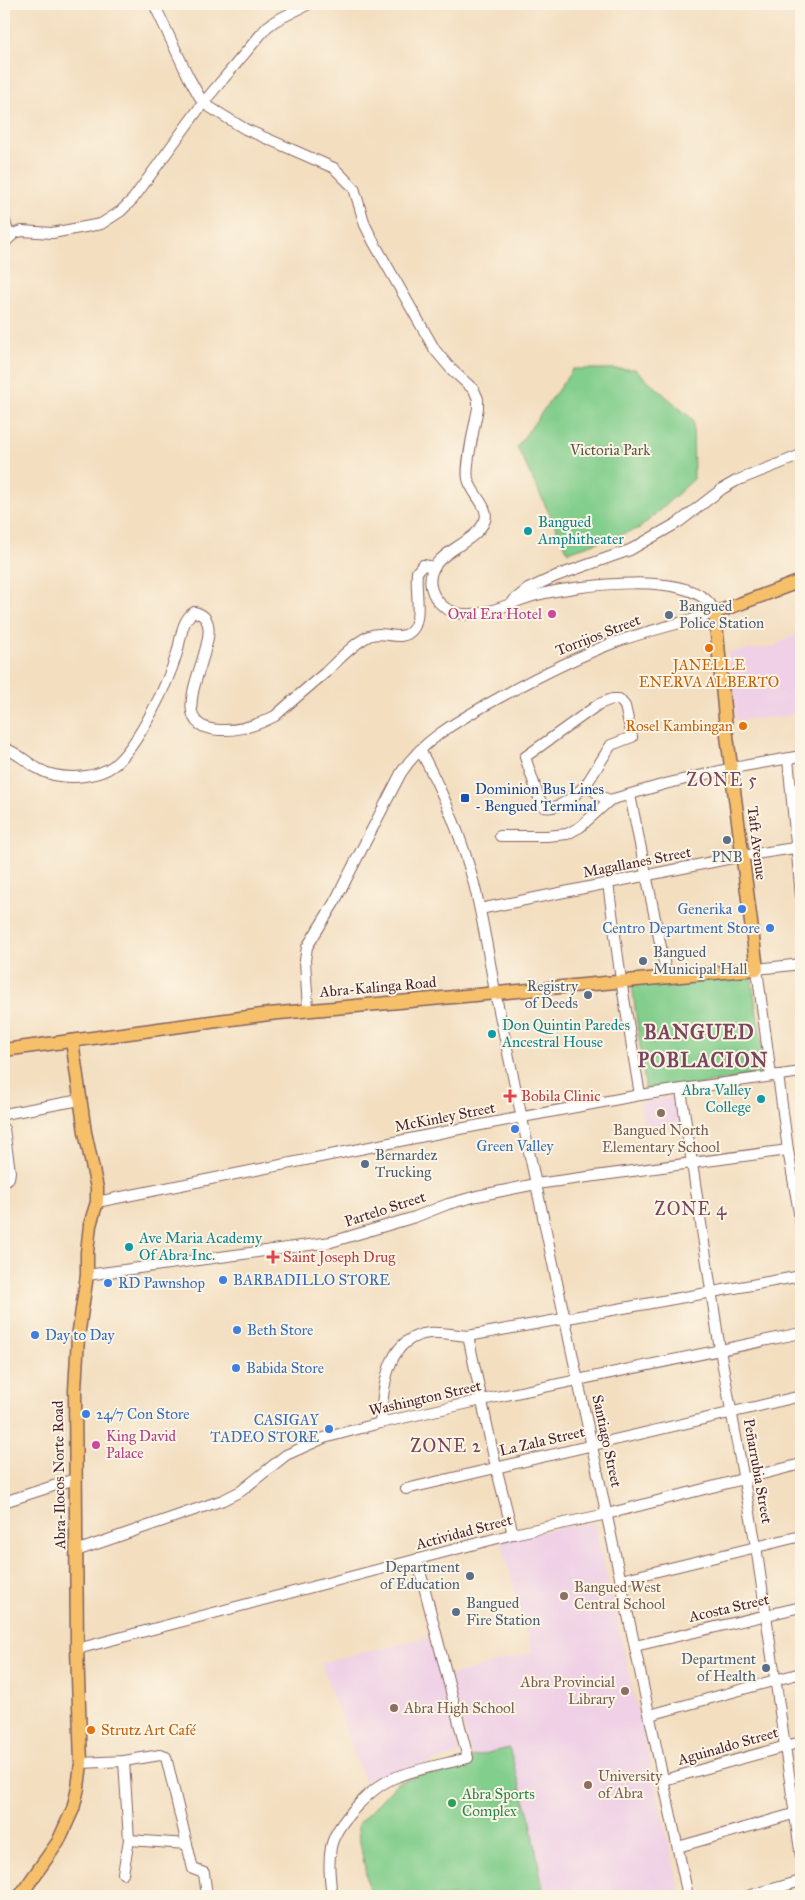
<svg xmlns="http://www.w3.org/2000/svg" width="805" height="1900" viewBox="0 0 805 1900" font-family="'IM FELL Great Primer',serif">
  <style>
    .built { fill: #efd0e6 }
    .green { fill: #82ce8c; stroke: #66765c }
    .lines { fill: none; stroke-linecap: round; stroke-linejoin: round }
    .minor-casing { stroke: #85625f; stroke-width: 12 }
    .major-casing { stroke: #85625f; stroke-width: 15 }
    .minor { stroke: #fff; stroke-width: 10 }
    .major { stroke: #f6c06b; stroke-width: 12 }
    .culture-dot { fill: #0f9aa8; stroke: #fcf5e5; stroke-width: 2 }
    .hotel-dot { fill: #d1479c; stroke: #fcf5e5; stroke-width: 2 }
    .service-dot { fill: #5c6f8a; stroke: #fcf5e5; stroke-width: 2 }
    .food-dot { fill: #e8710a; stroke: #fcf5e5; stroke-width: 2 }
    .transit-dot { fill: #1a4fb4; stroke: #fcf5e5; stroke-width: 2 }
    .shop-dot { fill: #3f7fe0; stroke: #fcf5e5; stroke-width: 2 }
    .health-dot { fill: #e0444e; stroke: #fcf5e5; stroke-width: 2 }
    .education-dot { fill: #8d6e63; stroke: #fcf5e5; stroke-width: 2 }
    .leisure-dot { fill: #2e9e5b; stroke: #fcf5e5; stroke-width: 2 }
    .labels { text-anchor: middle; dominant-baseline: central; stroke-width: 4; stroke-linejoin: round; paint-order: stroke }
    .park-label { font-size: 15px; fill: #5b5448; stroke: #fcf5e5 }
    .culture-label { font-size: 15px; fill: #0d838f; stroke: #fcf5e5; text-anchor: start }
    .service-label { font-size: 15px; fill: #4e5e75; stroke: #fcf5e5; text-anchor: start }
    .hotel-label { font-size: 15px; fill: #b23c85; stroke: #fcf5e5; text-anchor: end }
    .street-label { font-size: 15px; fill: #4a1f2b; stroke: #fcf5e5 }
    .food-label { font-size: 15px; fill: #c56008; stroke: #fcf5e5 }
    .transit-label { font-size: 15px; fill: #164399; stroke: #fcf5e5; text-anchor: start }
    .shop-label { font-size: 15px; fill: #366cbe; stroke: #fcf5e5; text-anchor: start }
    .health-label { font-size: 15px; fill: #be3a42; stroke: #fcf5e5; text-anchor: start }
    .education-label { font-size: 15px; fill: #785e54; stroke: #fcf5e5; text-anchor: start }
    .leisure-label { font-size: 15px; fill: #27864d; stroke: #fcf5e5; text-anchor: start }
    .quarter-label { font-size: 18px; letter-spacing: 1px; fill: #79465e; stroke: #fcf5e5 }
    .district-label { font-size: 20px; font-weight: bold; letter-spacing: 1px; fill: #79465e; stroke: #fcf5e5 }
  </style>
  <rect width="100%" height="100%" fill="#fcf5e5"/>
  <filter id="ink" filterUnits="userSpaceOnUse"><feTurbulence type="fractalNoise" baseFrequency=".02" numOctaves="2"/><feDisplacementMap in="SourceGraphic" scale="10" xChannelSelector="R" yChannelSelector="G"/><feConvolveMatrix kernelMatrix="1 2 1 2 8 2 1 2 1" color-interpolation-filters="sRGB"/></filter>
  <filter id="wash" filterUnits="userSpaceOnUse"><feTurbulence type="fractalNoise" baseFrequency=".0096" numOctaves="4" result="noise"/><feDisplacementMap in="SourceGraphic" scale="20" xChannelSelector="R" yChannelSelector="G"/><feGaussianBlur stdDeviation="1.12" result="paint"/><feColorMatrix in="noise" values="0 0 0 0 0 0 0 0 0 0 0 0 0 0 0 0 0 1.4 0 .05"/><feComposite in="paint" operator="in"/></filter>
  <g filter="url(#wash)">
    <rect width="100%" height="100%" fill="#f3dec0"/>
    <g class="built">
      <polygon points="801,632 801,710 784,717 736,720 728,652 773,647"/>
      <polygon points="679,1096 682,1124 644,1128 640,1102"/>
      <polygon points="594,1522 681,1896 544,1896 531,1822 509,1749 472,1757 449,1676 532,1652 500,1539"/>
      <polygon points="433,1636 460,1754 364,1781 321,1663"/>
    </g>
    <g class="green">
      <polygon points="573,369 635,369 693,420 694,479 640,528 568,552 517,447"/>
      <polygon points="751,974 766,1073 646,1094 632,984"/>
      <polygon points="509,1748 531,1822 544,1896 370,1896 357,1826 397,1783 472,1757"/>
    </g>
  </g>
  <g filter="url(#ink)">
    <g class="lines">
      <defs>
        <g id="minor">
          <path d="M154 4 188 76 203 103 245 129 334 168 354 188 365 225 373 241 435 350 451 369 474 390 478 399V408C475 424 465 466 468 479 471 493 490 507 485 520 475 547 424 552 431 587 435 603 448 613 464 614 489 616 513 601 537 595 573 586 700 567 715 613 682 623 646 631 613 643 569 660 527 682 486 705 454 723 421 742 401 773L334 903 307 947 305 960 308 1010"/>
          <polyline points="4,217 9,237"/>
          <polyline points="4,243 15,233 22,231 52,233 101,224 121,211 133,199 203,103 267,27 275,21 309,4"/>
          <polyline points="514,600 528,589 556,576 630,550 679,522 722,489 736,481 801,455"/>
          <path d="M4 748C22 754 34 771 54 775 72 779 98 777 113 766 138 747 168 683 177 653 181 640 181 620 194 612 243 622 147 727 220 730 240 731 258 725 275 716 292 701 308 687 325 673 337 661 354 643 369 636 383 629 402 644 413 629 422 617 415 588 417 572L423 565 435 567"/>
          <path d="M420 750C443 792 462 838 474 884 483 920 489 956 495 992L688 1896"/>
          <polyline points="788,759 801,896"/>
          <path d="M586 785 611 745 632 737 625 706 619 699H612L599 704 525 757 539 798 544 807C560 810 575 795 586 785L602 797 610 800"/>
          <polyline points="630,795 667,977"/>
          <polyline points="500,836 547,836 567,834 580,827 610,800 665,784 732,768 801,756"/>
          <polyline points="608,883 621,980 640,1095"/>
          <polyline points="480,909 742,856 801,847"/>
          <polyline points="778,1075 788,1150 801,1224"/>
          <polyline points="771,1076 757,969 801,964"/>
          <polyline points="681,1090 720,1350 756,1546 801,1857"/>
          <polyline points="4,1114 80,1100"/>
          <polyline points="4,1129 10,1172 9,1178 4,1181"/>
          <polyline points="97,1202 454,1130 640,1095 801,1072"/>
          <polyline points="87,1275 331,1242 415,1217 448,1204 477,1196 536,1184 788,1150"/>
          <polyline points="468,1336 496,1467 513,1534"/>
          <path d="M380 1423C384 1388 385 1338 429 1333 441 1332 455 1335 468 1336L801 1276"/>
          <polyline points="406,1489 801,1396"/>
          <polyline points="4,1502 75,1479"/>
          <polyline points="76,1551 223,1500 241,1491 286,1455 324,1438 380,1423 482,1400 801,1333"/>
          <polyline points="621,1580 801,1536"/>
          <polyline points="635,1646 801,1607"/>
          <polyline points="77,1649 513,1534 607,1514 801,1464"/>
          <polyline points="650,1715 801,1673"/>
          <polyline points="81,1763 124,1761 160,1755 166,1757 193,1869 204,1873 207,1896"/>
          <polyline points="664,1780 801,1742"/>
          <polyline points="129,1840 187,1844"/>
          <polyline points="678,1847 800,1812"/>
          <polyline points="123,1873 129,1840 124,1761"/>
          <path d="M332 1896C330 1880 328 1864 331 1847 336 1823 372 1787 394 1778 416 1769 445 1764 468 1758L417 1559"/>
          <polyline points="748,1896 801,1881"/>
        </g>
        <g id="major">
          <polyline points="4,1050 269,1014 757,969 726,728 715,613 801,581"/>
          <polyline points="20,1896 58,1842 73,1809 78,1788 81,1763 77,1649 75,1390 78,1337 87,1275 87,1252 90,1225 97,1202 97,1188 85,1132 72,1041"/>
        </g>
      </defs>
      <use href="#minor" class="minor-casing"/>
      <use href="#major" class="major-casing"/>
      <use href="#minor" class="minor"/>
      <use href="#major" class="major"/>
    </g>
  </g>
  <g class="culture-dot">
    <circle cx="528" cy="531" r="5"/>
    <circle cx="492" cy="1034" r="5"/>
    <circle cx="761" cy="1099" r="5"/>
    <circle cx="129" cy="1247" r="5"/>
  </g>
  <g class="hotel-dot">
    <circle cx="552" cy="614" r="5"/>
    <circle cx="96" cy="1445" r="5"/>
  </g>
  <g class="service-dot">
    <circle cx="669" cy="615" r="5"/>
    <circle cx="727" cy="840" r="5"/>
    <circle cx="643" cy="961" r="5"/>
    <circle cx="588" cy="995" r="5"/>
    <circle cx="365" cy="1164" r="5"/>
    <circle cx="470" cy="1576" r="5"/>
    <circle cx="456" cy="1612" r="5"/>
    <circle cx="766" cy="1668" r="5"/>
  </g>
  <g class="food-dot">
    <circle cx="709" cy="648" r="5"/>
    <circle cx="743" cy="726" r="5"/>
    <circle cx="91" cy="1730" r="5"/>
  </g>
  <rect class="transit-dot" x="460" y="793" width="10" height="10" rx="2.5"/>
  <g class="shop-dot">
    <circle cx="742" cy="909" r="5"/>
    <circle cx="770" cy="928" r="5"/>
    <circle cx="515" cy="1129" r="5"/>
    <circle cx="223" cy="1280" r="5"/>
    <circle cx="108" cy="1283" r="5"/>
    <circle cx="237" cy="1330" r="5"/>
    <circle cx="35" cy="1335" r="5"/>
    <circle cx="236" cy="1368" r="5"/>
    <circle cx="86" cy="1414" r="5"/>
    <circle cx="329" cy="1429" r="5"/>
  </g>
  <g class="health-dot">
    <path d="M507.5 1088.5h5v5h5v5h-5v5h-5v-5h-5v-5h5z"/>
    <path d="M270.5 1249.5h5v5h5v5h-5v5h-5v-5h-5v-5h5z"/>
  </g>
  <g class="education-dot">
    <circle cx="661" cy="1113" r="5"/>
    <circle cx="564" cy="1596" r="5"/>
    <circle cx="625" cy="1691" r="5"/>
    <circle cx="394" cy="1708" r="5"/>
    <circle cx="588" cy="1785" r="5"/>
  </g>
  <circle class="leisure-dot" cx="452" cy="1803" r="5"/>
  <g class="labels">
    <g class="park-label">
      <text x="610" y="450">Victoria Park</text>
    </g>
    <g class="culture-label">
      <text x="538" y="522">Bangued<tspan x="538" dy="17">Amphitheater</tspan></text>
      <text x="502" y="1025">Don Quintin Paredes<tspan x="502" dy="17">Ancestral House</tspan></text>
      <text x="751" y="1090" text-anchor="end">Abra Valley<tspan x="751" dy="17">College</tspan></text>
      <text x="139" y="1238">Ave Maria Academy<tspan x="139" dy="17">Of Abra Inc.</tspan></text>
    </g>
    <g class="service-label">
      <text x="679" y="606">Bangued<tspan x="679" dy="17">Police Station</tspan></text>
      <text x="727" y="857" text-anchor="middle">PNB</text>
      <text x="653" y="952">Bangued<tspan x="653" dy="17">Municipal Hall</tspan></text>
      <text x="578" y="986" text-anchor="end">Registry<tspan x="578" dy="17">of Deeds</tspan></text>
      <text x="375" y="1155">Bernardez<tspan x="375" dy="17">Trucking</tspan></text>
      <text x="460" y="1567" text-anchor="end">Department<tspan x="460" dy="17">of Education</tspan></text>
      <text x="466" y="1603">Bangued<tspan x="466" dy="17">Fire Station</tspan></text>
      <text x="756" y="1659" text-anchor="end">Department<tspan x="756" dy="17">of Health</tspan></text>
    </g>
    <g class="hotel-label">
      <text x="542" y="614">Oval Era Hotel</text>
      <text x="106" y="1436" text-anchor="start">King David<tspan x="106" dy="17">Palace</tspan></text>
    </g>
    <g class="street-label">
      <text transform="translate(598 635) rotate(-21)">Torrijos Street</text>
      <text transform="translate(757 843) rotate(83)">Taft Avenue</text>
      <text transform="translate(637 862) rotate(-11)">Magallanes Street</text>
      <text transform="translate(378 987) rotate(-5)">Abra-Kalinga Road</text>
      <text transform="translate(445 1117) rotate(-11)">McKinley Street</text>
      <text transform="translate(385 1209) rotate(-18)">Partelo Street</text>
      <text transform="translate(425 1398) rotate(-13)">Washington Street</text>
      <text transform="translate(542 1441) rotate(-13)">La Zala Street</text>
      <text transform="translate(607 1441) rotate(78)">Santiago Street</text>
      <text transform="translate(758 1471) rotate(80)">Peñarrubia Street</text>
      <text transform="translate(59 1475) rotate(-91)">Abra-Ilocos Norte Road</text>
      <text transform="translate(464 1532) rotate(-15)">Actividad Street</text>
      <text transform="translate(729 1608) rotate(-13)">Acosta Street</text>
      <text transform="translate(728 1746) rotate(-16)">Aguinaldo Street</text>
    </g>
    <g class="food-label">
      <text x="709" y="665">JANELLE<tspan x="709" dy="17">ENERVA ALBERTO</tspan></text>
      <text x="733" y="726" text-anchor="end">Rosel Kambingan</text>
      <text x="101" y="1730" text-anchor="start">Strutz Art Café</text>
    </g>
    <g class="transit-label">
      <text x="475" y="789">Dominion Bus Lines<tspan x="475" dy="17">- Bengued Terminal</tspan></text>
    </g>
    <g class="shop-label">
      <text x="732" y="909" text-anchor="end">Generika</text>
      <text x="760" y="928" text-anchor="end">Centro Department Store</text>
      <text x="515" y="1146" text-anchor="middle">Green Valley</text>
      <text x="233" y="1280">BARBADILLO STORE</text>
      <text x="118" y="1283">RD Pawnshop</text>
      <text x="247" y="1330">Beth Store</text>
      <text x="45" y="1335">Day to Day</text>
      <text x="246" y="1368">Babida Store</text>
      <text x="96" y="1414">24/7 Con Store</text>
      <text x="319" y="1420" text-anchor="end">CASIGAY<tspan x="319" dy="17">TADEO STORE</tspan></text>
    </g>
    <g class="health-label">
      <text x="521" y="1096">Bobila Clinic</text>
      <text x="283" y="1257">Saint Joseph Drug</text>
    </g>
    <g class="education-label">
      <text x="661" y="1130" text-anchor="middle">Bangued North<tspan x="661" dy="17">Elementary School</tspan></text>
      <text x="574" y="1587">Bangued West<tspan x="574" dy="17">Central School</tspan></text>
      <text x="615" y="1682" text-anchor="end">Abra Provincial<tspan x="615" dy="17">Library</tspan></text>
      <text x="404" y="1708">Abra High School</text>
      <text x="598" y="1776">University<tspan x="598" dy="17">of Abra</tspan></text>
    </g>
    <g class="leisure-label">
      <text x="462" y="1794">Abra Sports<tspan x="462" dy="17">Complex</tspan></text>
    </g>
    <g class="quarter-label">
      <text x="722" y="780">ZONE 5</text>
      <text x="691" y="1209">ZONE 4</text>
      <text x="446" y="1446">ZONE 2</text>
    </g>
    <g class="district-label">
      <text x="699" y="1032">BANGUED</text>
      <text x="703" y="1060">POBLACION</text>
    </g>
  </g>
  <rect width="805" height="1900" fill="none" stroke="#fcf5e5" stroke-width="20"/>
</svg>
